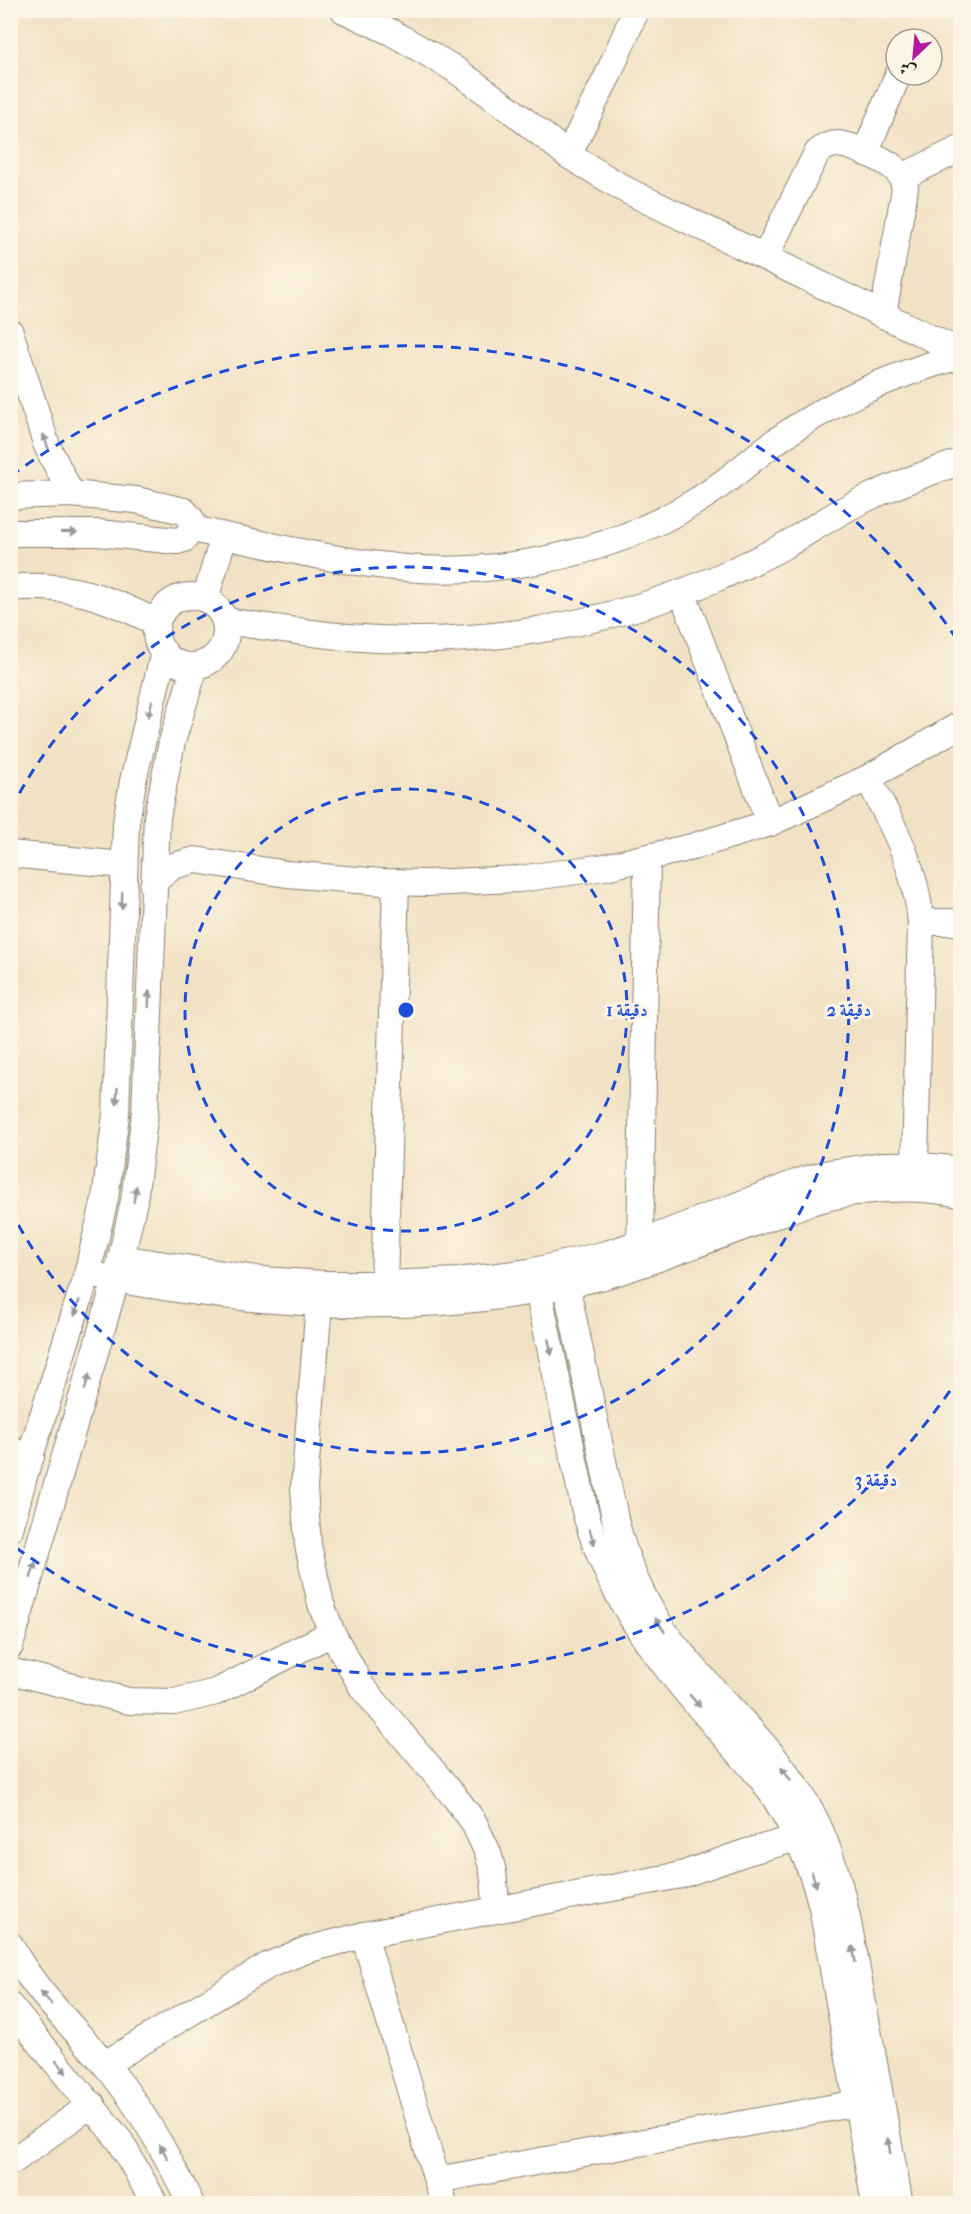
<svg xmlns="http://www.w3.org/2000/svg" width="971" height="2214" viewBox="0 0 971 2214" font-family="'IM FELL French Canon',Amiri,serif">
  <style>
    .lines { fill: none; stroke-linecap: round; stroke-linejoin: round }
    .minor-casing { stroke: #877f70; stroke-width: 28 }
    .minor { stroke: #fff; stroke-width: 26 }
    .oneway { fill: #999 }
    .ring { fill: none; stroke: #1d4ed8; stroke-width: 3; stroke-dasharray: 10 8 }
    .centre { fill: #1d4ed8; stroke: #fcf5e5; stroke-width: 3 }
    .ring-label { font-size: 18px; text-anchor: middle; font-weight: bold; fill: #1d4ed8; stroke: #fcf5e5; stroke-width: 6; stroke-linejoin: round; paint-order: stroke }
  </style>
  <rect width="100%" height="100%" fill="#fcf5e5"/>
  <filter id="ink" filterUnits="userSpaceOnUse"><feTurbulence type="fractalNoise" baseFrequency=".0167" numOctaves="2"/><feDisplacementMap in="SourceGraphic" scale="12" xChannelSelector="R" yChannelSelector="G"/><feConvolveMatrix kernelMatrix="1 2 1 2 8 2 1 2 1" color-interpolation-filters="sRGB"/></filter>
  <filter id="wash" filterUnits="userSpaceOnUse"><feTurbulence type="fractalNoise" baseFrequency=".008" numOctaves="4" result="noise"/><feDisplacementMap in="SourceGraphic" scale="24" xChannelSelector="R" yChannelSelector="G"/><feGaussianBlur stdDeviation="1.35" result="paint"/><feColorMatrix in="noise" values="0 0 0 0 0 0 0 0 0 0 0 0 0 0 0 0 0 1.4 0 .05"/><feComposite in="paint" operator="in"/></filter>
  <g filter="url(#wash)">
    <rect width="100%" height="100%" fill="#f2e2c5"/>
  </g>
  <g filter="url(#ink)">
    <g class="lines">
      <defs>
        <g id="minor">
          <polyline points="344,10 391,32 453,68 511,110 568,155 626,190 960,352"/>
          <polyline points="865,153 898,75"/>
          <polyline points="568,155 608,75 636,10"/>
          <polyline points="902,177 960,149"/>
          <path d="M765 257 817 153C823 148 829 144 838 144 851 145 884 159 894 168 901 173 903 180 905 188L883 315"/>
          <polyline points="10,332 47,446 71,494"/>
          <polyline points="10,496 71,494 136,500 184,511 191,519 192,529 184,539 177,541 98,533 10,533"/>
          <path d="M192 529C254 542 316 557 379 565 484 580 602 558 693 503 723 486 748 462 776 441 832 401 895 374 960 356"/>
          <path d="M10 588C68 582 108 598 157 623"/>
          <polyline points="682,592 770,823"/>
          <circle cx="191" cy="631" r="35"/>
          <polyline points="205,599 224,536"/>
          <path d="M225 621C266 627 306 633 347 637 470 648 601 628 715 579 740 568 765 557 789 543 812 529 835 514 859 502 892 486 926 473 960 462"/>
          <path d="M868 778C894 828 915 864 921 922L915 1165"/>
          <polyline points="10,854 123,865"/>
          <polyline points="153,886 158,878 173,866 195,860 287,874 381,882 428,883 519,879 605,867 692,847 770,823 868,778 960,725"/>
          <polyline points="921,922 960,922"/>
          <polyline points="640,1243 647,859"/>
          <polyline points="121,1258 262,1280 324,1284 384,1284 458,1281 530,1272 606,1254 640,1243 801,1181 829,1173 882,1165 915,1165 960,1170"/>
          <path d="M99 1276C262 1307 434 1319 596 1278 628 1270 659 1258 691 1246 731 1232 770 1217 810 1202 860 1188 909 1184 960 1194"/>
          <polyline points="384,1284 396,882"/>
          <path d="M566 1284 616 1523C626 1562 641 1598 664 1631 708 1692 770 1740 808 1806 841 1865 850 1932 862 1998 874 2066 887 2135 900 2204"/>
          <path d="M538 1290 584 1507C613 1621 687 1692 762 1779 790 1818 810 1859 822 1907L875 2204"/>
          <polyline points="319,1303 304,1487 308,1545 321,1604 332,1633 362,1687 454,1796 473,1821 488,1853 493,1872 497,1910"/>
          <polyline points="10,1450 31,1457"/>
          <polyline points="10,1529 24,1476 87,1274 105,1199 116,1114 126,823 133,781 164,652"/>
          <polyline points="10,1646 116,1280 134,1201 145,1112 157,817 172,742 195,666"/>
          <polyline points="10,1671 129,1701 174,1702 216,1692 332,1633"/>
          <polyline points="364,1935 444,2204"/>
          <path d="M10 1945C34 1991 71 2024 104 2063 140 2105 167 2154 191 2204"/>
          <polyline points="10,2006 120,2141 155,2204"/>
          <polyline points="105,2064 269,1965 306,1950 364,1935 681,1875 747,1852 798,1838"/>
          <polyline points="10,2163 92,2104"/>
          <polyline points="437,2180 857,2103"/>
        </g>
      </defs>
      <use href="#minor" class="minor-casing"/>
      <use href="#minor" class="minor"/>
    </g>
    <defs><path id="oneway-solid" d="M-6-.8H1V-3.2L6.5 0L1 3.2V.8H-6Z" transform="scale(1.5)"/></defs>
    <g class="oneway">
      <use href="#oneway-solid" transform="translate(46 442) rotate(-110)"/>
      <use href="#oneway-solid" transform="translate(69 532) rotate(1)"/>
      <use href="#oneway-solid" transform="translate(150 709) rotate(104)"/>
      <use href="#oneway-solid" transform="translate(122 901) rotate(92)"/>
      <use href="#oneway-solid" transform="translate(149 999) rotate(-88)"/>
      <use href="#oneway-solid" transform="translate(117 1096) rotate(93)"/>
      <use href="#oneway-solid" transform="translate(135 1194) rotate(-81)"/>
      <use href="#oneway-solid" transform="translate(77 1308) rotate(107)"/>
      <use href="#oneway-solid" transform="translate(550 1347) rotate(78)"/>
      <use href="#oneway-solid" transform="translate(87 1382) rotate(-74)"/>
      <use href="#oneway-solid" transform="translate(592 1537) rotate(72)"/>
      <use href="#oneway-solid" transform="translate(33 1570) rotate(-74)"/>
      <use href="#oneway-solid" transform="translate(660 1625) rotate(-124)"/>
      <use href="#oneway-solid" transform="translate(695 1701) rotate(49)"/>
      <use href="#oneway-solid" transform="translate(786 1774) rotate(-127)"/>
      <use href="#oneway-solid" transform="translate(814 1879) rotate(72)"/>
      <use href="#oneway-solid" transform="translate(854 1954) rotate(-100)"/>
      <use href="#oneway-solid" transform="translate(46 1998) rotate(-130)"/>
      <use href="#oneway-solid" transform="translate(61 2067) rotate(50)"/>
      <use href="#oneway-solid" transform="translate(889 2146) rotate(-100)"/>
      <use href="#oneway-solid" transform="translate(164 2152) rotate(-120)"/>
    </g>
  </g>
  <g class="ring">
    <circle cx="406" cy="1010" r="221"/>
    <path d="M11 809A443 443 0 1 1 11 1211"/>
    <path d="M960 1376A664 664 0 0 1 11 1544M11 476A664 664 0 0 1 960 644"/>
  </g>
  <circle cx="406" cy="1010" r="9" class="centre"/>
  <g class="ring-label">
    <text x="627" y="1016">1 دقيقة</text>
    <text x="849" y="1016">2 دقيقة</text>
    <text x="876" y="1486">3 دقيقة</text>
  </g>
  <rect width="971" height="2214" fill="none" stroke="#fcf5e5" stroke-width="36"/>
  <g transform="translate(914 57) rotate(206)"><circle r="28" fill="#fcf5e5" stroke="#a29e95" stroke-width="1.5"/>
  <path d="M0-4.5L10 22L0 15L-10 22Z" fill="#b5179e"/>
  <text y="-9" font-size="16" font-weight="bold" text-anchor="middle" fill="#1c1c1c">ش</text>
  </g>
</svg>
